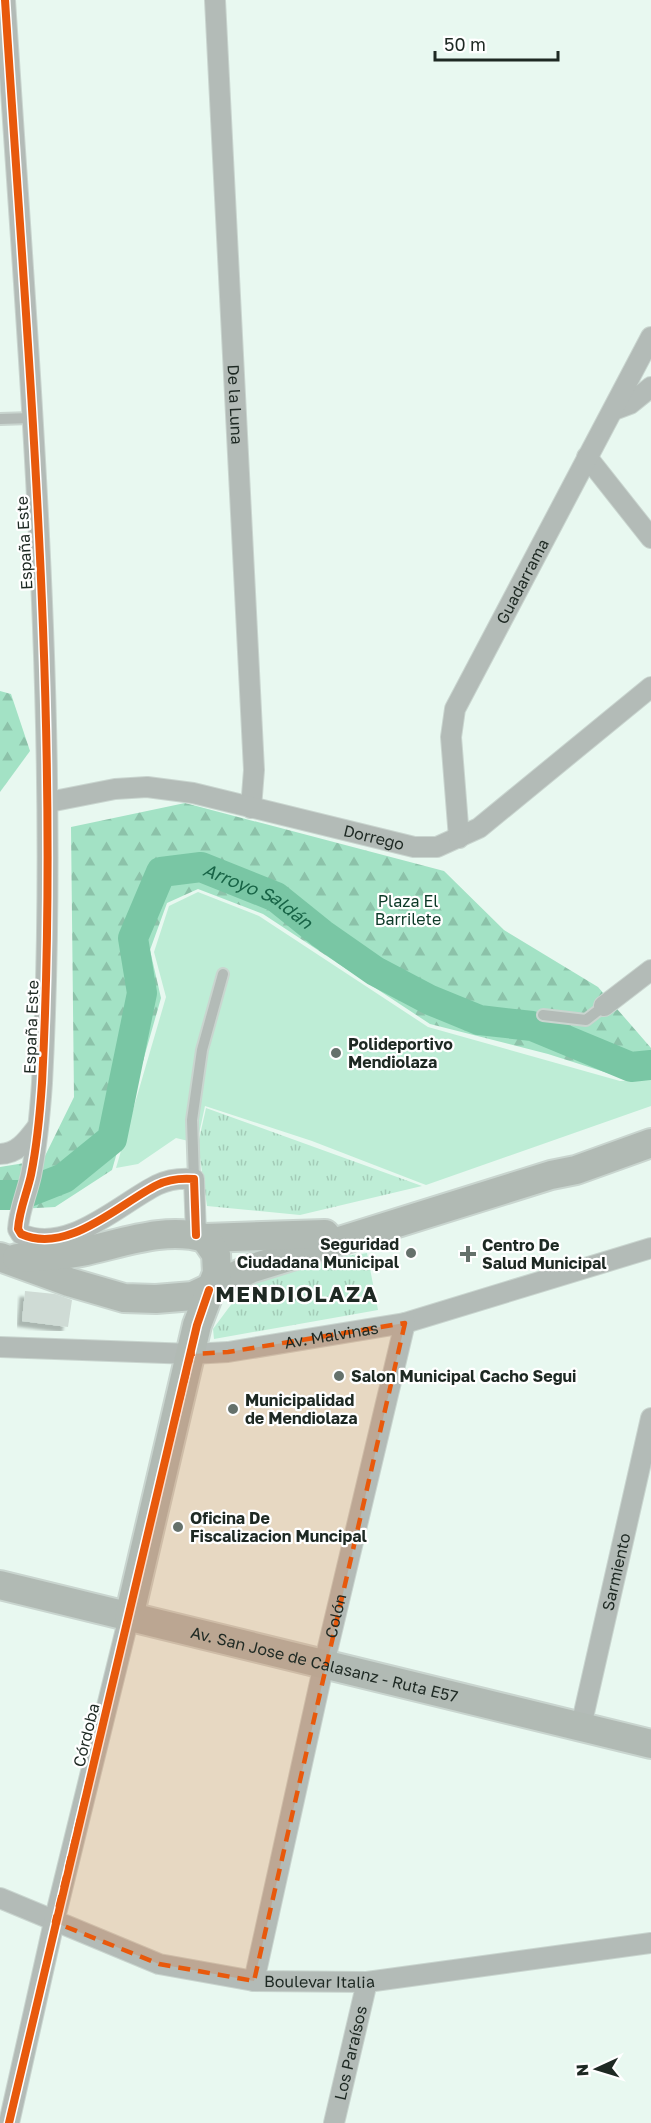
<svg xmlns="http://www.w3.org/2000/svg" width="651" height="2123" viewBox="0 0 651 2123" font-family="'Golos Text',sans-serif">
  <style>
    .grass { fill: url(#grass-tufts) }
    .forest { fill: url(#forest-firs) }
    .pitch { fill: #beedd6 }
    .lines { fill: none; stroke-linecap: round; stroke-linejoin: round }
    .river { stroke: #79c6a4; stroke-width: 30 }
    .building { fill: #cfdbd5; filter: url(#shadow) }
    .lane-casing { stroke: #c9d5cf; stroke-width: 14 }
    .street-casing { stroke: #c9d5cf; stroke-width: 22 }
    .secondary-casing { stroke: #c9d5cf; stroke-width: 32 }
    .lane { stroke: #b3bbb7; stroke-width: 10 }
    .street { stroke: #b3bbb7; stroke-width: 20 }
    .secondary { stroke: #b1bab4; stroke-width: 28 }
    .cycleway-casing { stroke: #fff; stroke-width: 11 }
    .cycleway { stroke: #e8590c; stroke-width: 8 }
    .marked { fill: #e8590c; fill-opacity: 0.2; stroke: #e8590c; stroke-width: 4.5; stroke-dasharray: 12 8; stroke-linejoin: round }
    .poi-dot { fill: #65716b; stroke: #fff; stroke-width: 2 }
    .labels { text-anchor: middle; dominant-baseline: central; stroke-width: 4.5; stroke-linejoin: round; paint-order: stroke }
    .street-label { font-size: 16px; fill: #1e2923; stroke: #fff }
    .park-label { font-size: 16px; fill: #0c3927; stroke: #fff }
    .poi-label { font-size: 16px; font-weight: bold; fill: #1e2923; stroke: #fff; text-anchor: start }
    .water-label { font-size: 18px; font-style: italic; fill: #176446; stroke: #fff }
    .district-label { font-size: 22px; font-weight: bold; letter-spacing: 1.5px; fill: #1e2923; stroke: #fff }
  </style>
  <defs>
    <pattern id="grass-tufts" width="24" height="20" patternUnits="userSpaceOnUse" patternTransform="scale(1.5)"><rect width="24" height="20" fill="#beedd6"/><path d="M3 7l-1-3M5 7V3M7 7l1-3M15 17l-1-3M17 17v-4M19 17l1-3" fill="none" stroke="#a3cbb7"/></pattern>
    <pattern id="forest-firs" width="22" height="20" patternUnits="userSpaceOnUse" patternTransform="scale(1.5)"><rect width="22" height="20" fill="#a3e2c5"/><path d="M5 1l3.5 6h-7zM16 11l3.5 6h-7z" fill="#8cc2a9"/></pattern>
    <filter id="shadow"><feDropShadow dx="-5.5" dy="5.5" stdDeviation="1.5" flood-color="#0004"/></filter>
  </defs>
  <rect width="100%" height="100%" fill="#e8f8f0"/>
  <g class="grass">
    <polygon points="206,1108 422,1186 300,1215 207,1206 198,1144"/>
    <path d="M367 1253 378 1310 214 1339 213 1329C226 1312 238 1293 254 1279 273 1264 341 1257 367 1253Z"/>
  </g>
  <g class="forest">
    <polygon points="0,691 11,694 30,751 0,792"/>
    <polygon points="185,803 444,871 504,930 598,987 651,1048 651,1076 620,1077 548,1054 430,1024 263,914 198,889 167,903 150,950 161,998 112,1170 55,1207 0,1210 0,1167 43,1160 74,1097 71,827"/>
  </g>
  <polygon class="pitch" points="198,892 259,916 428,1027 620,1081 651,1080 651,1106 426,1185 312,1141 205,1106 197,1143 176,1138 138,1164 116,1168 166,997 154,952 169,906"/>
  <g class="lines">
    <path class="river" id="s1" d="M0 1195H21L64 1178 112 1139 142 993 133 938 161 872 201 867 276 897 322 934 375 971 430 1000 479 1020 532 1026 631 1067 651 1065"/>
  </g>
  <polygon class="building" points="25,1291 55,1294 72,1300 68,1327 22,1321"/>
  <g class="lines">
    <defs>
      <g id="lane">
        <polyline points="0,419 31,418"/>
        <polyline points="543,1015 586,1020 604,1006"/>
        <polyline points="194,1179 192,1120 202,1050 223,974"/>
      </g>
      <g id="street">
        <path d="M5 0C28 360 61 722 42 1083 40 1113 37 1145 31 1175 27 1193 19 1211 18 1229L21 1234C68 1255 119 1204 157 1185 169 1179 181 1178 194 1179L196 1235"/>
        <path id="s2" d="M215 0 254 770 251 808"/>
        <polyline points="614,410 630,404 651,387"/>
        <polyline points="587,457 651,538"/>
        <path id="s3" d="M49 802 115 789 147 787 193 793 414 847H437L479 828 651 687"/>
        <path id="s4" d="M459 838 451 737 455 709 651 337"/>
        <polyline points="604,1006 651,970"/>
        <path d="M0 1154C18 1154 28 1139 38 1126"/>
        <path id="s5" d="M0 1347 192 1354 228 1352 405 1323 651 1248"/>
        <path id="s6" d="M581 1726 651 1418"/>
        <path id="s7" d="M0 1898 159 1964 254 1981 367 1982 651 1943"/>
        <path id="s8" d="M254 1981 324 1664 405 1323"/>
        <polyline points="9,2123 54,1922 129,1617"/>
        <path id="s9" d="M334 2123 367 1982"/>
      </g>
      <g id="secondary">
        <polyline points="0,1257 69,1282 124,1298 156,1299 193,1296 250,1269 551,1175 576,1170 651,1143"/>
        <path d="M17 1258C38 1257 60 1256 81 1252 121 1244 164 1226 205 1238L325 1234"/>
        <path id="s10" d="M0 1585 651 1744"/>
        <polyline points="129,1617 197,1325 217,1273 216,1254 205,1238"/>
      </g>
    </defs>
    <use href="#lane" class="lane-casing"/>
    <use href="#street" class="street-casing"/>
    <use href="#secondary" class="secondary-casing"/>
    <use href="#lane" class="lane"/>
    <use href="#street" class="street"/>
    <use href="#secondary" class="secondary"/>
    <defs>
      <g id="cycleway">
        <path d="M5 0C28 360 61 722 42 1083 40 1113 37 1145 31 1175 27 1193 19 1211 18 1229L21 1234C68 1255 119 1204 157 1185 169 1179 181 1178 194 1179L196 1235"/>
        <polyline points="9,2123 197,1325 209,1290"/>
      </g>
    </defs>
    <use href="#cycleway" class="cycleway-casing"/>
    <use href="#cycleway" class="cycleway"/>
  </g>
  <path class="marked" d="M405 1323 254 1981 159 1964 54 1922 192 1354 228 1352Z"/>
  <g class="poi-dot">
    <circle cx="336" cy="1053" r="6"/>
    <circle cx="411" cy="1253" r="6"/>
    <path d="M465 1245h6v6h6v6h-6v6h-6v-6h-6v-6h6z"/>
    <circle cx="339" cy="1376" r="6"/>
    <circle cx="233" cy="1409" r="6"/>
    <circle cx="178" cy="1527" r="6"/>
  </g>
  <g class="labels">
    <g class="street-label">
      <text stroke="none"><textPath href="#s2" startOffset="405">De la Luna</textPath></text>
      <text transform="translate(24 543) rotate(-93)">España Este</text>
      <text stroke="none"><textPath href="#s4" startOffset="274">Guadarrama</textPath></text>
      <text stroke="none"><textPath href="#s3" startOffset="332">Dorrego</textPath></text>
      <text transform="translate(31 1027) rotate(-88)">España Este</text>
      <text stroke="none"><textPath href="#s5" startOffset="333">Av. Malvinas</textPath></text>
      <text stroke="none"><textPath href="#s6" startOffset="158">Sarmiento</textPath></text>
      <text stroke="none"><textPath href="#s8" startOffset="374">Colón</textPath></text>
      <text stroke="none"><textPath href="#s10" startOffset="334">Av. San Jose de Calasanz - Ruta E57</textPath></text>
      <text transform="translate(86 1735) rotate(-76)">Córdoba</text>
      <text stroke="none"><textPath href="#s7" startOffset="334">Boulevar Italia</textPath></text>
      <text stroke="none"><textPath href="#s9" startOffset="72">Los Paraísos</textPath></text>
    </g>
    <g class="park-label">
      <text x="408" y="901">Plaza El<tspan x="408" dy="18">Barrilete</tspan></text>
    </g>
    <g class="poi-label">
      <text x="348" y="1044">Polideportivo<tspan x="348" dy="18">Mendiolaza</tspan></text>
      <text x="399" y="1244" text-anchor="end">Seguridad<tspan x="399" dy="18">Ciudadana Municipal</tspan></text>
      <text x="482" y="1245">Centro De<tspan x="482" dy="18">Salud Municipal</tspan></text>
      <text x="351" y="1376">Salon Municipal Cacho Segui</text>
      <text x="245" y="1400">Municipalidad<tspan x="245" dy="18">de Mendiolaza</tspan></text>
      <text x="190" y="1518">Oficina De<tspan x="190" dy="18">Fiscalizacion Muncipal</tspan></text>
    </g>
    <g class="water-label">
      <text stroke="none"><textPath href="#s1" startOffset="510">Arroyo Saldán</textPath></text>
    </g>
    <g class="district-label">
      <text x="297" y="1293">MENDIOLAZA</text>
    </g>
  </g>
  <g transform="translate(597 2069) rotate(266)" stroke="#ffffff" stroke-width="4.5" paint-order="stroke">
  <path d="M0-4.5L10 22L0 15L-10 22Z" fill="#1e2923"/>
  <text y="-9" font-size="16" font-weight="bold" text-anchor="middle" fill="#1e2923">N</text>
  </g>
  <path d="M435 51v9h123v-9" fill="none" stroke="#1e2923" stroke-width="3"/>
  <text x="444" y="51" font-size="18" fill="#1e2923" stroke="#ffffff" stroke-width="4.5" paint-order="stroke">50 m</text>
</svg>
